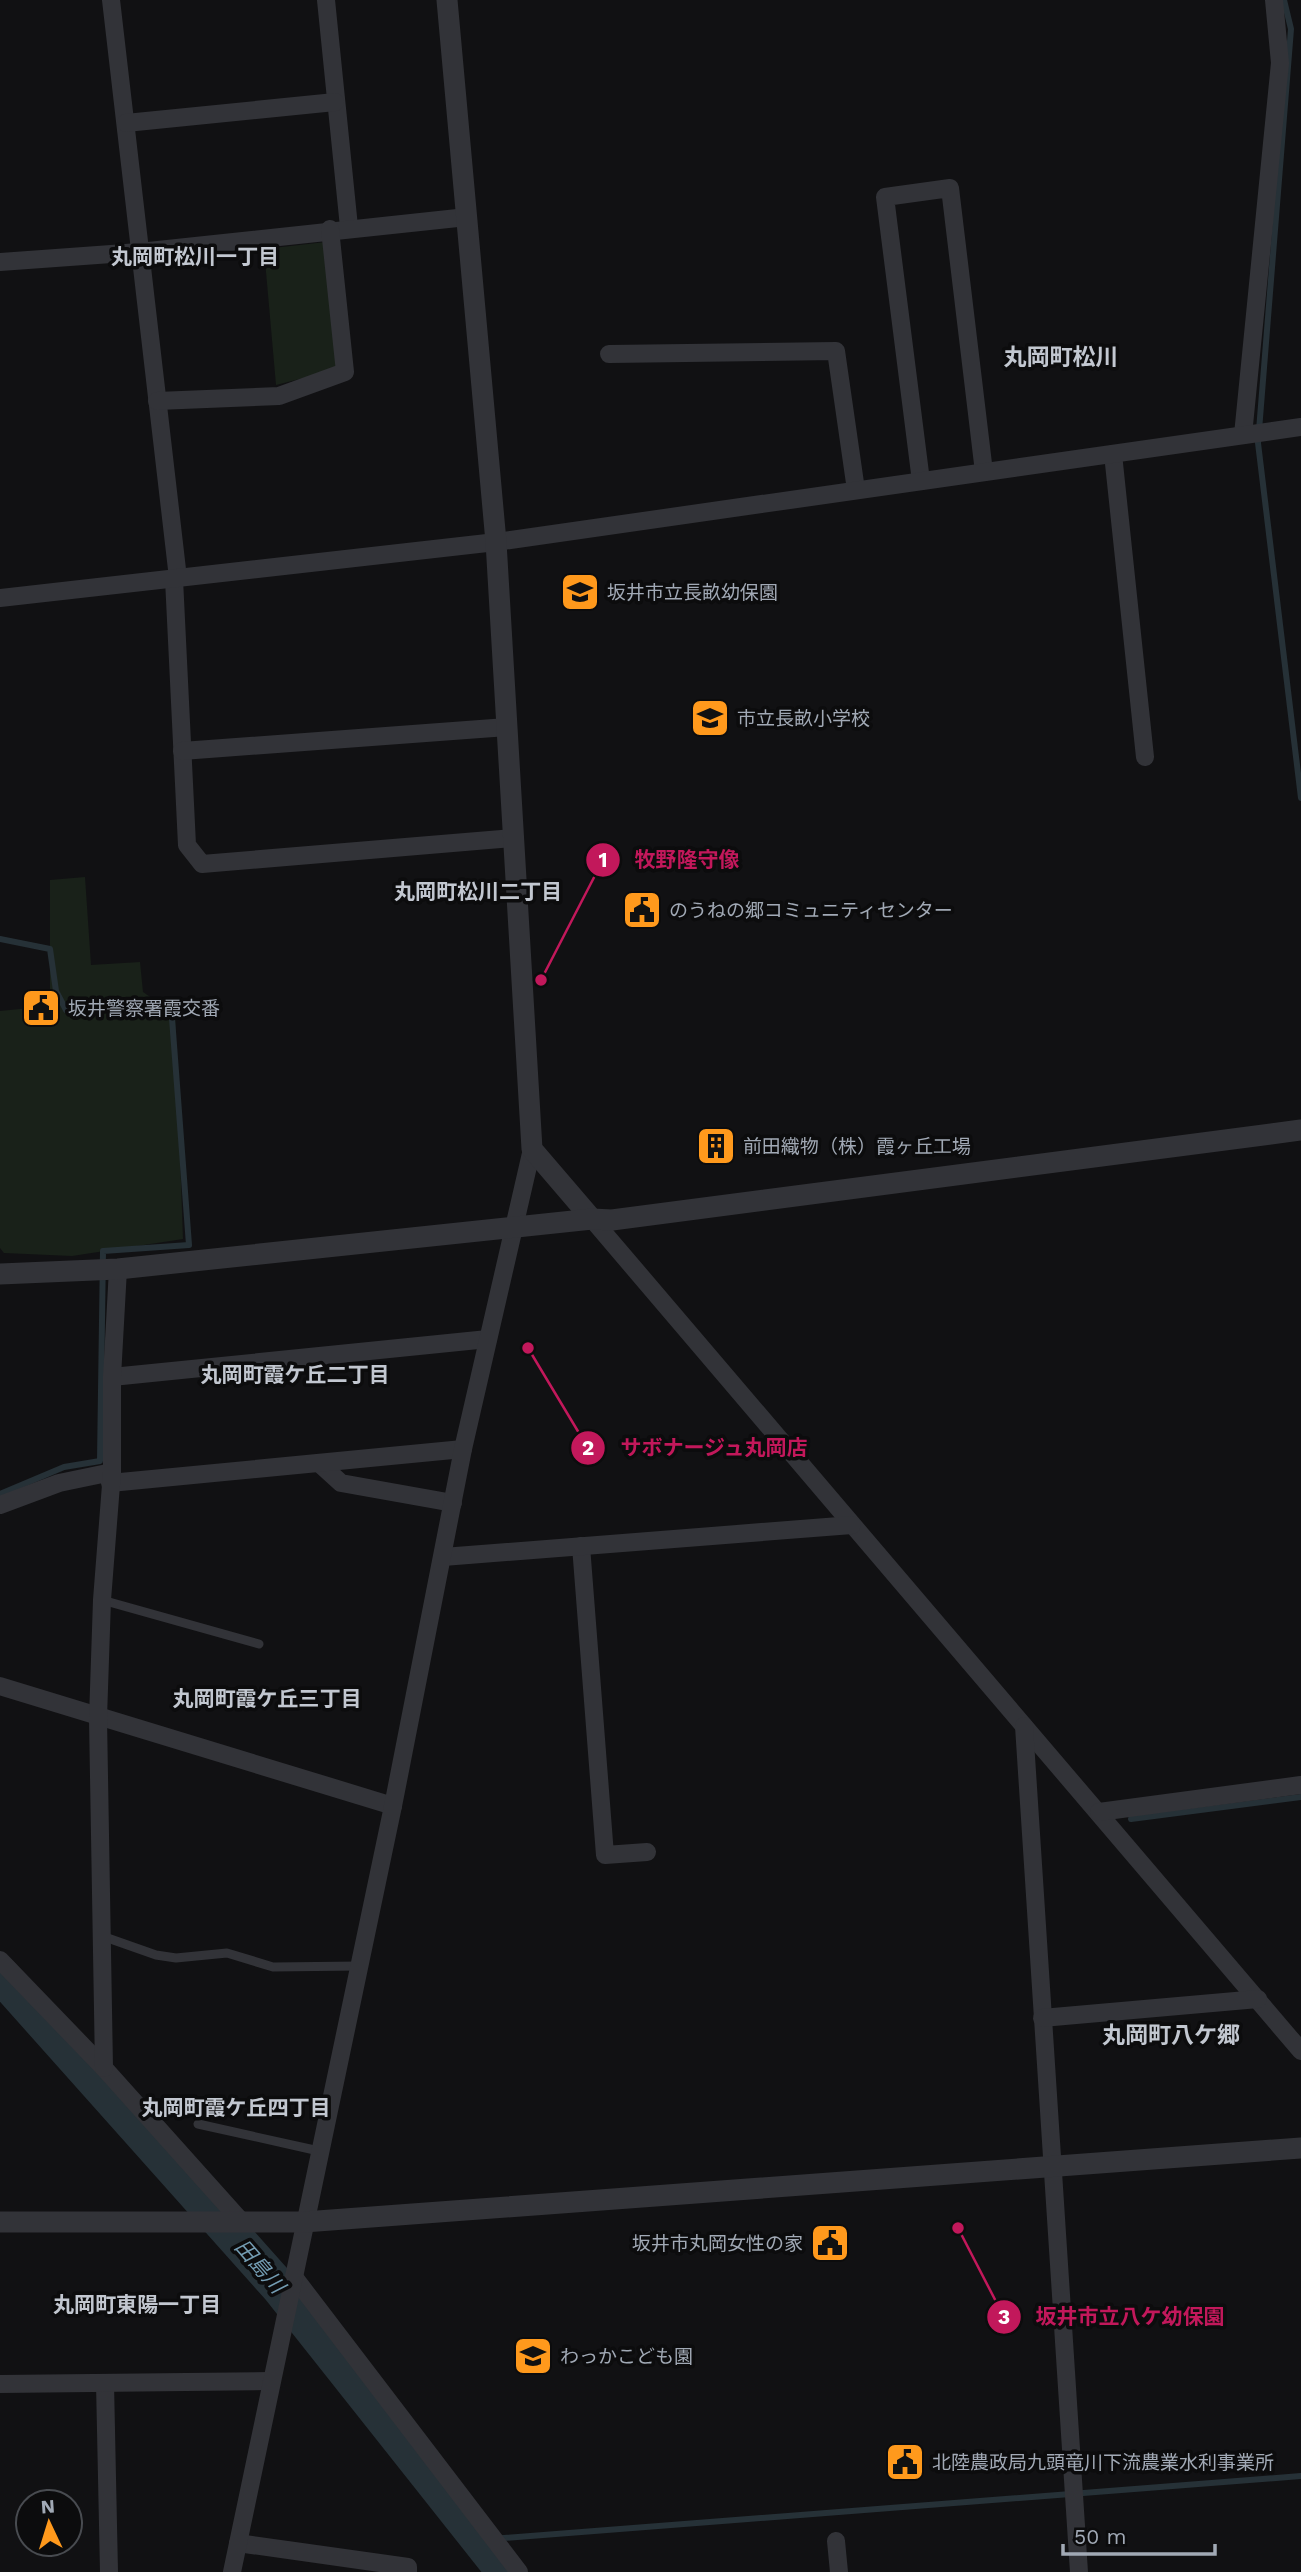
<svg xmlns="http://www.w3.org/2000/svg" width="1301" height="2572" viewBox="0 0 1301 2572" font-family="'Work Sans','Noto Sans JP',sans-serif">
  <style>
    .green { fill: #192119 }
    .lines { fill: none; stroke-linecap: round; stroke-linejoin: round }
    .stream { stroke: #263137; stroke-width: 6 }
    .river { stroke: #263137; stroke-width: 37 }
    .service { stroke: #323338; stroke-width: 9 }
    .minor { stroke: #323338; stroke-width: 18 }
    .tertiary { stroke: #323338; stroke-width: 21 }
    .labels { text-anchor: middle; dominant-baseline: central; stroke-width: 7; stroke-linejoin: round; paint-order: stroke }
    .poi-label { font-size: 19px; fill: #a1a9b5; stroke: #0c0c0d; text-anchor: start }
    .neighbourhood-label { font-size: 21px; font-weight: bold; fill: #c2c7d0; stroke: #0c0c0d }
    .water-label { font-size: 21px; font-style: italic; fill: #749db3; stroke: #0c0c0d }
    .quarter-label { font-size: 23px; font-weight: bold; fill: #c2c7d0; stroke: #0c0c0d }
    .leader { fill: none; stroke: #c2185b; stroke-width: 2.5 }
    .callout-dot { fill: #c2185b; stroke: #0c0c0d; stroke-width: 2.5 }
    .mark-label { font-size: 21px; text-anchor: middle; font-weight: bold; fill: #fff }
    .callout-label { font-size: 21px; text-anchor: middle; font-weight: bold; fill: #c2185b; stroke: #0c0c0d; stroke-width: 7; stroke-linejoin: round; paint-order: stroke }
  </style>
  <rect width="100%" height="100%" fill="#111113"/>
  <g class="green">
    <polygon points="326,242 339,369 276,385 264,249"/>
    <polygon points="85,877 91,965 140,962 143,992 175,1014 183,1239 72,1256 4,1253 0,1248 0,1011 50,1006 50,880"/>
  </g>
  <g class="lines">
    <g class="stream">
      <polyline points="1284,0 1291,29 1258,443 1301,798"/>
      <polyline points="0,939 50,949 56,991 66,1010 171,1005 189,1245 103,1251 100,1461 64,1467 0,1494"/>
      <polyline points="1131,1819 1301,1797"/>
      <polyline points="478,2540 1301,2476"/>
    </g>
    <polyline class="river" points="0,1974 280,2288 505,2572"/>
    <g class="service">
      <polyline points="102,1600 259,1644"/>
      <polyline points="102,1936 156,1955 176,1958 227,1953 273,1967 359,1966"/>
      <polyline points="198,2124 319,2151"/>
    </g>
    <g class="minor">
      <polyline points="111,0 178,578"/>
      <polyline points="326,0 349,227"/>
      <polyline points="126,123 335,102"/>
      <polyline points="0,262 139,252 467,217"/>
      <polyline points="609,354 836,351 856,490"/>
      <polyline points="157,401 279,396 345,372 330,229"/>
      <polyline points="1243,435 1280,63 1274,0"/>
      <polyline points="1113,454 1145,757"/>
      <polyline points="921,481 885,197 950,188 984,472"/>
      <polyline points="174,579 187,845 202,864 513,838"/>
      <polyline points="0,598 496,542 1301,427"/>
      <polyline points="182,751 507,727"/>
      <polyline points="592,1219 1301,2051"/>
      <polyline points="112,1377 488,1339"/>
      <polyline points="319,1463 341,1483 453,1503"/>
      <polyline points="110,1483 463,1449"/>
      <polyline points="0,1505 59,1483 112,1472"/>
      <polyline points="581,1546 605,1855 647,1852"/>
      <polyline points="443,1557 852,1525"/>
      <polyline points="0,1686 393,1806"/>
      <polyline points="1024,1726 1079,2572"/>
      <polyline points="1099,1812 1301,1785"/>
      <polyline points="0,1960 104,2068 241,2221"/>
      <polyline points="1042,2018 1258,1999"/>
      <polyline points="104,2068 98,1718 102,1600 112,1472 112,1377 118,1269"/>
      <polyline points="294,2277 519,2572"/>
      <polyline points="105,2383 109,2572"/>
      <polyline points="0,2384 270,2381"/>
      <polyline points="836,2541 839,2572"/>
      <polyline points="238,2543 408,2567 408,2572"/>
      <polyline points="232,2572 393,1806 463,1449 532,1149"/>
    </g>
    <g class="tertiary">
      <polyline points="447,0 496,542 532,1149 592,1219"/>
      <polyline points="0,1274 118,1269 592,1219 612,1220 1301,1130"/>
      <polyline points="0,2222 304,2222 1301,2148"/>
    </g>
  </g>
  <defs>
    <symbol id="school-square" viewBox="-11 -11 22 22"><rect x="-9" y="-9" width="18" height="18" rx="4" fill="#ff991c" stroke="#0c0c0d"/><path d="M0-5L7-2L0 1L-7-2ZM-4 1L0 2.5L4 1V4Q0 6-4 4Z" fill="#111"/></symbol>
    <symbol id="civic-square" viewBox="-11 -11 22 22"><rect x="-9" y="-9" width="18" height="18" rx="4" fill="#ff991c" stroke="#0c0c0d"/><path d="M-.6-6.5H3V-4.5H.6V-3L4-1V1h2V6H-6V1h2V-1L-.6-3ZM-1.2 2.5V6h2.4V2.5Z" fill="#111"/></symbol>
    <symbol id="building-square" viewBox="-11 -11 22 22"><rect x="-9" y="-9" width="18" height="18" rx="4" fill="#ff991c" stroke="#0c0c0d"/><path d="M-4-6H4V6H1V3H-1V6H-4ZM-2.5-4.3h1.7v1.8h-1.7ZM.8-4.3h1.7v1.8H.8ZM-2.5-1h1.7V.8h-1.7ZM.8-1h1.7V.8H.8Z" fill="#111"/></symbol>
  </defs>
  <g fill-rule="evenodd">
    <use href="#school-square" x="558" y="570" width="44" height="44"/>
    <use href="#school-square" x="688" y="696" width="44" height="44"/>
    <use href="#civic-square" x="620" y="888" width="44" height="44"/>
    <use href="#civic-square" x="19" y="986" width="44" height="44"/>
    <use href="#building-square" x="694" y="1124" width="44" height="44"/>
    <use href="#civic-square" x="808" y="2221" width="44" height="44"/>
    <use href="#school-square" x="511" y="2334" width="44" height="44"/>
    <use href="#civic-square" x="883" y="2440" width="44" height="44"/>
  </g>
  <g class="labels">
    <g class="poi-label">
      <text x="607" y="592">坂井市立長畝幼保園</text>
      <text x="737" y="718">市立長畝小学校</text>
      <text x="669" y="910">のうねの郷コミュニティセンター</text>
      <text x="68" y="1008">坂井警察署霞交番</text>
      <text x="743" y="1146">前田織物（株）霞ヶ丘工場</text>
      <text x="803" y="2243" text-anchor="end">坂井市丸岡女性の家</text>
      <text x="560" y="2356">わっかこども園</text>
      <text x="932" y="2462">北陸農政局九頭竜川下流農業水利事業所</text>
    </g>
    <g class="neighbourhood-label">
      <text x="195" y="256">丸岡町松川一丁目</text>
      <text x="478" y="891">丸岡町松川二丁目</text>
      <text x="295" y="1374">丸岡町霞ケ丘二丁目</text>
      <text x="267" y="1698">丸岡町霞ケ丘三丁目</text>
      <text x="236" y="2107">丸岡町霞ケ丘四丁目</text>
      <text x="137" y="2304">丸岡町東陽一丁目</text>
    </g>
    <g class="water-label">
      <text transform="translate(260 2266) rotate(49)">田島川</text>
    </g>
    <g class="quarter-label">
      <text x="1061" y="357">丸岡町松川</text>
      <text x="1171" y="2035">丸岡町八ケ郷</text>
    </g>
  </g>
  <path class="leader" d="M541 980L603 860M528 1348L588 1448M958 2228L1004 2317"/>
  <g class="callout-dot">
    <circle cx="541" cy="980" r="7"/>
    <circle cx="528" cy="1348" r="7"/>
    <circle cx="958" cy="2228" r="7"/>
    <circle cx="603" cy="860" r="18"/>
    <circle cx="588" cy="1448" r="18"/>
    <circle cx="1004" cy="2317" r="18"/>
  </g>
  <g class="mark-label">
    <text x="603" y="867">1</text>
    <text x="588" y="1455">2</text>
    <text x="1004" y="2324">3</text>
  </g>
  <g class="callout-label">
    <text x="687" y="867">牧野隆守像</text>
    <text x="714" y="1455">サボナージュ丸岡店</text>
    <text x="1130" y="2324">坂井市立八ケ幼保園</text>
  </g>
  <g transform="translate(49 2523) rotate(356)"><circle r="33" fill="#0c0c0d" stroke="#484b50" stroke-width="2"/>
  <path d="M0-5L12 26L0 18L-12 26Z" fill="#ff991c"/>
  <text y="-10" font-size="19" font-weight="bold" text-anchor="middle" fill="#a1a9b5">N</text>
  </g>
  <path d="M1063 2544v10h152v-10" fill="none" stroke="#a1a9b5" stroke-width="3.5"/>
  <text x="1074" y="2544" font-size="21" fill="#a1a9b5" stroke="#0c0c0d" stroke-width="5" paint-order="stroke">50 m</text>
</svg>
